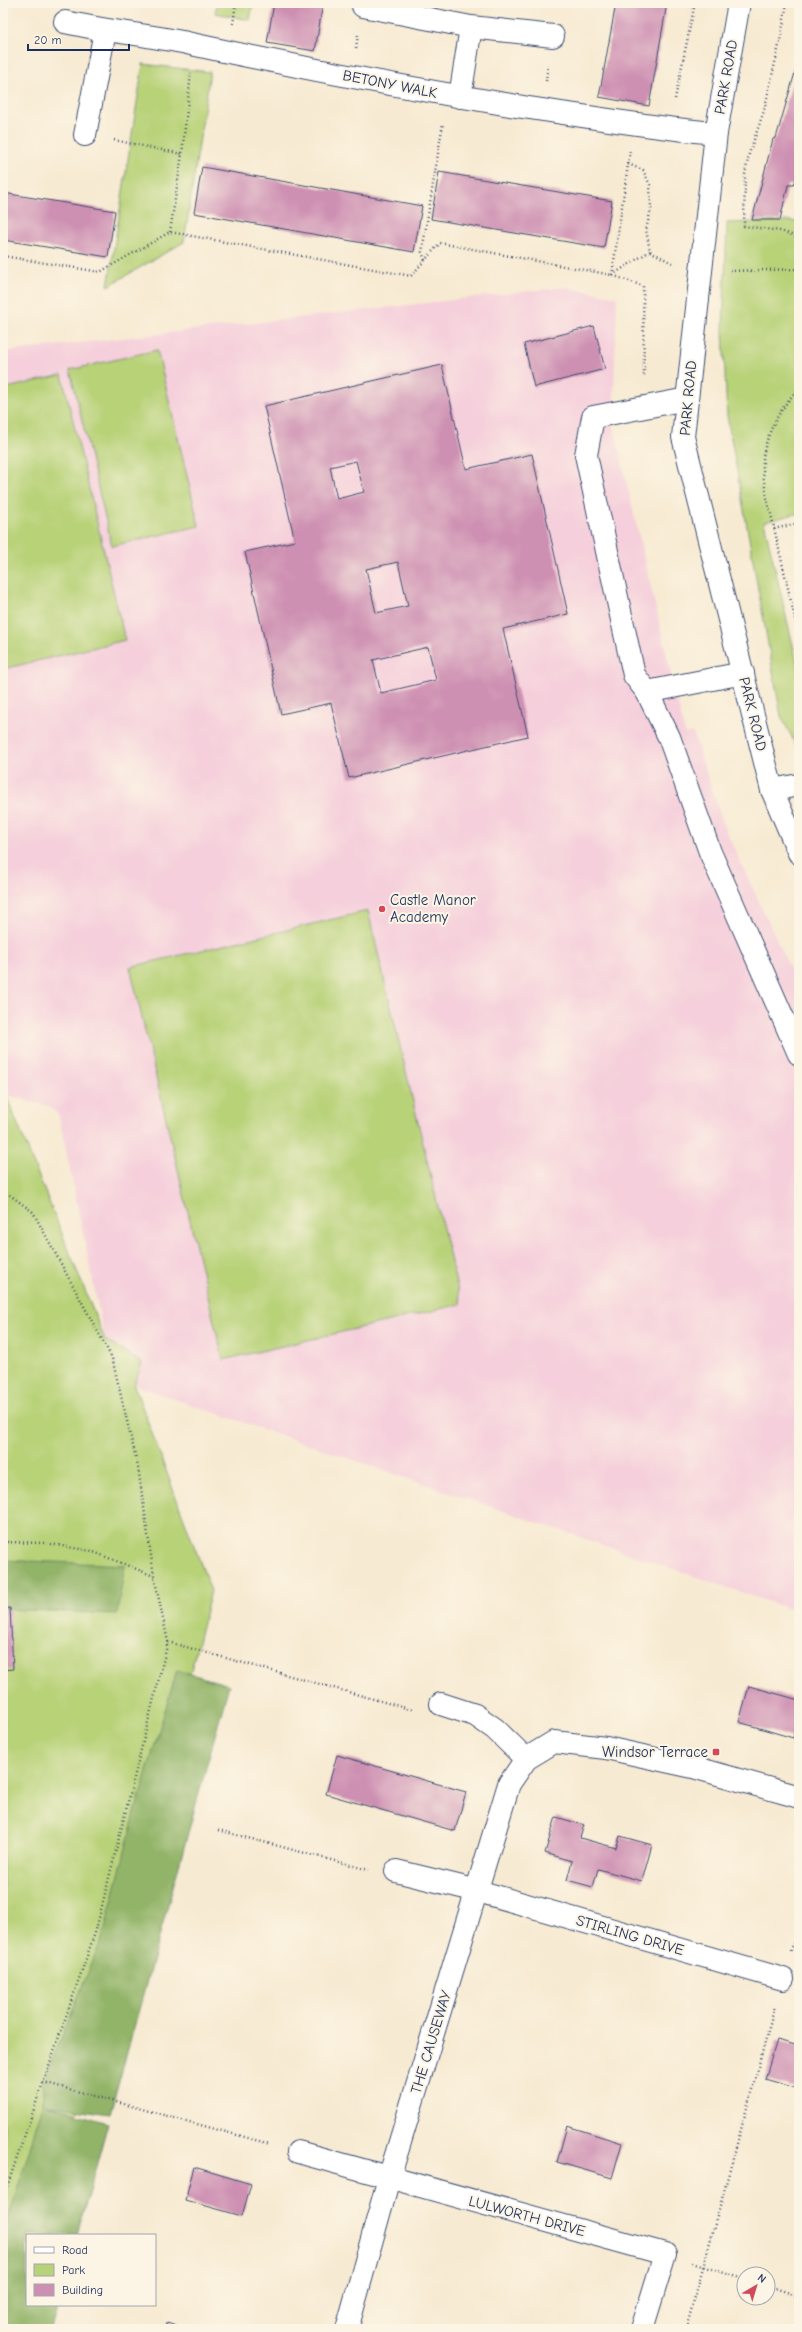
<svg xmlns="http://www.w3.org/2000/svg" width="802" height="2332" viewBox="0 0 802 2332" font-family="'Comic Neue',sans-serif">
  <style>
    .built { fill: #f5cfdb }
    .green { fill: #b8d278; stroke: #6a806b }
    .forest { fill: #92b468; stroke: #567263 }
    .building { fill: #ce90b2; fill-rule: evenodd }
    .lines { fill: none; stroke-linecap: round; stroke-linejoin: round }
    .minor-casing { stroke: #3c4b6f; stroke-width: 24 }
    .path { stroke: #3c4b6f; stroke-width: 2.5; stroke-dasharray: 1 3; stroke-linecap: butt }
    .minor { stroke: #fff; stroke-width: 22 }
    .poi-dot { fill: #d1495b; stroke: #fcf5e5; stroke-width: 1.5 }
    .labels { text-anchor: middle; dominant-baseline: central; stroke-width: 4; stroke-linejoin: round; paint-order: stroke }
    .street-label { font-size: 15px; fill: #1b2f5e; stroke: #fcf5e5 }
    .poi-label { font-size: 15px; fill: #1b2f5e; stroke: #fcf5e5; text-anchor: start }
  </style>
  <rect width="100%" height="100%" fill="#fcf5e5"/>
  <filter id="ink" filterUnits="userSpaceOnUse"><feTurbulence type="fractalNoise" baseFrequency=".025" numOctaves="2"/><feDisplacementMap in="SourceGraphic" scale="8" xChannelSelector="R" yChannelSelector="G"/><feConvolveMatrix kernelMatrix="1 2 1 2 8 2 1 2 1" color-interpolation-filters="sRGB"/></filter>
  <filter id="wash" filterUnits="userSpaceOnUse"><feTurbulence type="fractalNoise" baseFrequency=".012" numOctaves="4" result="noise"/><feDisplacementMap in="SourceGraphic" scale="16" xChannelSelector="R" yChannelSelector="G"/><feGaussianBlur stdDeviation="0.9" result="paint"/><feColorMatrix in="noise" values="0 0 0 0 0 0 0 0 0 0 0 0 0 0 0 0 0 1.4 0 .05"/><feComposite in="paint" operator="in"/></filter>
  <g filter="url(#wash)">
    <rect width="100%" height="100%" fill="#f7ead2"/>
    <polygon class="built" points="565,287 617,297 613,424 685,734 693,733 725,829 799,988 799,1612 134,1385 141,1363 105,1340 59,1116 51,1107 3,1094 3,352"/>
    <g class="green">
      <polygon points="217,3 253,3 250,20 215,13"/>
      <polygon points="143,64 210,72 184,242 108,286"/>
      <polygon points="789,221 799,222 799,513 764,522 799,671 799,751 781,716 727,416 723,330 727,223"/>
      <polygon points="157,350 199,526 112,546 70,370"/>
      <polygon points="62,375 125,640 3,669 3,389"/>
      <polygon points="368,911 461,1304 223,1360 130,967"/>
      <polygon points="3,1088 105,1340 142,1363 134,1385 211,1591 87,2081 40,2235 27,2235 12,2329 3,2329"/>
    </g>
    <g class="forest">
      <polygon points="3,1560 125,1565 117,1614 3,1609"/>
      <polygon points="177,1670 229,1685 110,2114 47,2105 108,2123 77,2235 27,2235 27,2305 58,2305 51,2329 3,2329 3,2237 43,2104 43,2082 103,1936 137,1805"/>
    </g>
    <g id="blocks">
      <g class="building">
        <polygon points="274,3 323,3 315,51 267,43"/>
        <polygon points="616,3 667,3 649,106 599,97"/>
        <polygon points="799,59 799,170 794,185 788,185 780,220 752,220 773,139 776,138"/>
        <polygon points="202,167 422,206 414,252 194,213"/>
        <polygon points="439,172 612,201 604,248 431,219"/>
        <polygon points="3,193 115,211 108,257 3,240"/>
        <polygon points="594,326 605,369 534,387 524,344"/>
        <path d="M442 365 466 469 532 454 568 614 503 629 528 736 349 778 331 703 281 714 245 552 295 541 264 406ZM356 461 364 492 337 499 330 467ZM398 562 408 606 376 613 366 569ZM428 647 436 680 381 693 373 660Z"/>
        <polygon points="10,1608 13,1669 3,1670 3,1609"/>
        <polygon points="749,1686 799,1700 799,1718 793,1738 739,1722"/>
        <polygon points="337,1755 466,1792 455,1831 326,1794"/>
        <polygon points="556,1817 584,1825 580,1838 616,1848 620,1836 652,1845 642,1881 598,1869 593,1887 567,1880 572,1861 545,1853"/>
        <polygon points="777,2040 799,2046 799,2089 765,2079"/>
        <polygon points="567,2126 622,2143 612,2178 557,2162"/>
        <polygon points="194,2167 251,2184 242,2216 185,2200"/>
        <polygon points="167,2323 185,2329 166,2329"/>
      </g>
    </g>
  </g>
  <g filter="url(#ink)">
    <use href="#blocks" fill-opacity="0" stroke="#3c4b6f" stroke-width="1"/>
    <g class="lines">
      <defs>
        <g id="minor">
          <polyline points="739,3 716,133 683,437 772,790 799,853"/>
          <polyline points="363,6 471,27 553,36"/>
          <path d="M65 22C109 32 153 35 196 45 306 69 417 90 529 108 591 117 653 128 716 133"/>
          <polyline points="460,97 471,27"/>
          <polyline points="85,135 105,31"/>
          <polyline points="687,399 593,417 586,455 634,675 647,692 743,673"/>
          <polyline points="647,692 669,737 710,852 799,1054"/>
          <polyline points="772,790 799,785"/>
          <polyline points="441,1704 475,1715 495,1729 526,1759"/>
          <polyline points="396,1871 478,1891 783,1979"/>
          <polyline points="298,2152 665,2254 642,2329"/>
          <polyline points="347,2329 389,2178 509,1784 526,1759 554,1742 606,1748 693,1767 799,1797"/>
        </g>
      </defs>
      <use href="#minor" class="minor-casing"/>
      <g class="path">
        <polyline points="787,3 780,41 764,111 749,154 745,174 744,226 781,231 799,238"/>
        <polyline points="233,24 236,3"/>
        <polyline points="356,48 358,35"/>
        <polyline points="546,81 548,65"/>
        <polyline points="675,99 695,3"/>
        <polyline points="114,140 182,154"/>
        <polyline points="628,164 643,170 650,185 651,209 646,230 650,251 672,263"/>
        <polyline points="170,232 182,154 191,73"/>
        <polyline points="3,256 100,272 170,232 411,276 440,243 612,275 643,286 644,377"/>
        <polyline points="425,260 422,252 443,123"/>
        <polyline points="730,271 799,269"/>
        <polyline points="612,275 630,151"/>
        <polyline points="612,275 650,251"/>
        <path d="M799 388C781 407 765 434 763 460 762 485 770 508 775 532 783 567 791 601 799 636"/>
        <polyline points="774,529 799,523"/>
        <polyline points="3,1190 33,1212 112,1358 138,1467 154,1576 168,1642 96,1930 3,2198"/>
        <polyline points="3,1542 45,1543 91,1551 154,1576"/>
        <polyline points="168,1642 413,1710"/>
        <polyline points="218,1830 369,1870"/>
        <polyline points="791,1951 799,1925"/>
        <polyline points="43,2082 270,2144"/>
        <polyline points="692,2263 744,2279"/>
        <polyline points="768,2286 799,2296"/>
        <polyline points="686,2329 775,2006"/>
      </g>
      <use href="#minor" class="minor"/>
    </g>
  </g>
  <g class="poi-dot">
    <circle cx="382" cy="909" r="4"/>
    <rect x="712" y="1748" width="8" height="8" rx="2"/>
  </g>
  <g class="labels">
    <g class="street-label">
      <text transform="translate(726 77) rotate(-80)">PARK ROAD</text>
      <text transform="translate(390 84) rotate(11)">BETONY WALK</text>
      <text transform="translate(688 398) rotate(-85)">PARK ROAD</text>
      <text transform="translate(753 714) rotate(76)">PARK ROAD</text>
      <text transform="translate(630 1935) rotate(16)">STIRLING DRIVE</text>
      <text transform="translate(431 2042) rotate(-73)">THE CAUSEWAY</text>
      <text transform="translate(527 2216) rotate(15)">LULWORTH DRIVE</text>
    </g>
    <g class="poi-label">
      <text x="390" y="900">Castle Manor<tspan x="390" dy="17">Academy</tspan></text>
      <text x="708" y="1752" text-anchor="end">Windsor Terrace</text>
    </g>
  </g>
  <rect width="802" height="2332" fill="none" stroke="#fcf5e5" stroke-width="16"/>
  <rect x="26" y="2234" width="130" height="72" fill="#fcf5e5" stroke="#a2a6af"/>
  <rect x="34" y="2247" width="20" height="6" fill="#ffffff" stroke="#a2a6af"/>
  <text x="62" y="2254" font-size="12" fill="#1b2f5e">Road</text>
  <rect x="34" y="2264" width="20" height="12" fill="#b8d278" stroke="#a2a6af"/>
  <text x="62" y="2274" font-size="12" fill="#1b2f5e">Park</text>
  <rect x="34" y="2284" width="20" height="12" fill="#ce90b2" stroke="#a2a6af"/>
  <text x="62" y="2294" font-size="12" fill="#1b2f5e">Building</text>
  <g transform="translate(756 2286) rotate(38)"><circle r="19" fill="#fcf5e5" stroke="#a2a6af"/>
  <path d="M0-3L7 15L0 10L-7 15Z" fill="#d1495b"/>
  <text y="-6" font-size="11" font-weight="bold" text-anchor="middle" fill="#1b2f5e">N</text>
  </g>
  <path d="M28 44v6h101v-6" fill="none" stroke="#1b2f5e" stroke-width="2"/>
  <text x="34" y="44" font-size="12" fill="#1b2f5e" stroke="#fcf5e5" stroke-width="3" paint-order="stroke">20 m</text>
</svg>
